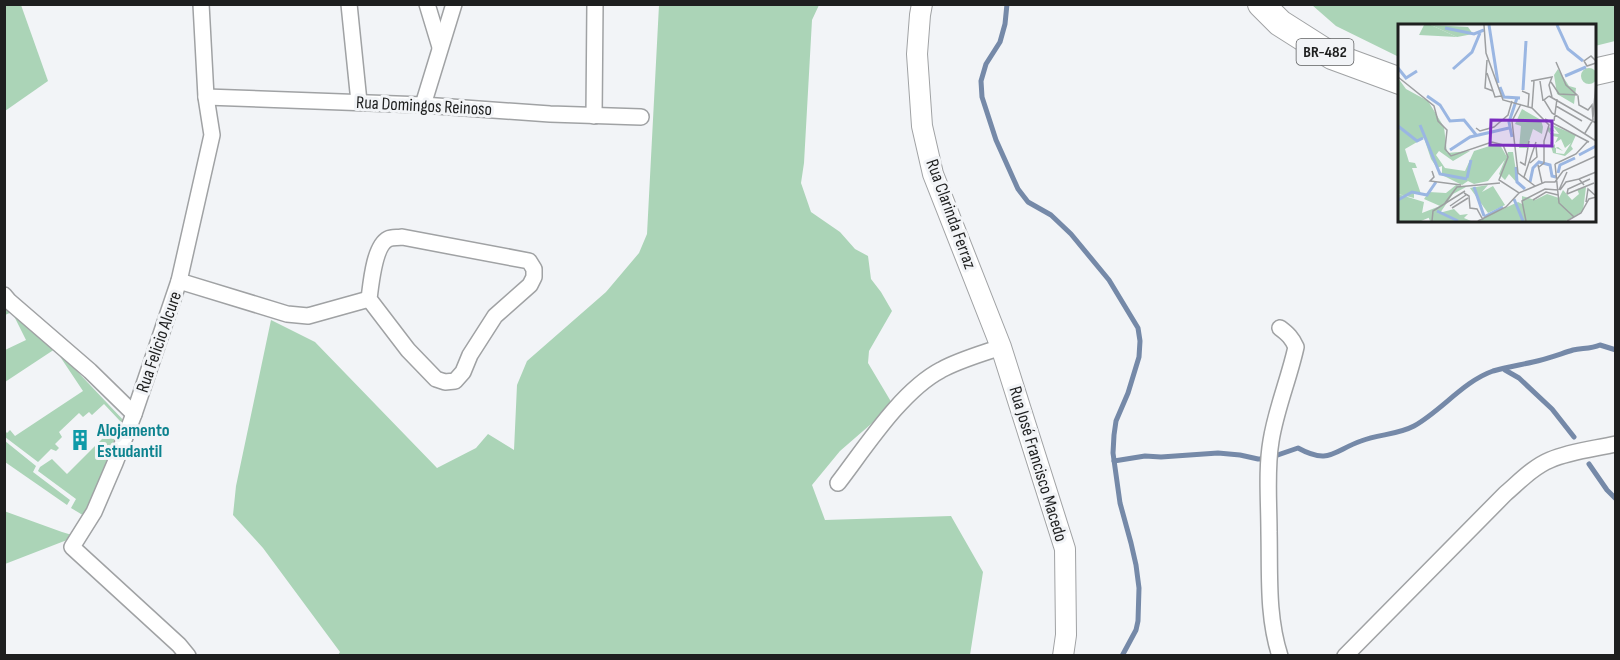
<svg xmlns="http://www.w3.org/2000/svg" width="1620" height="660" viewBox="0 0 1620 660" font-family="'Sofia Sans Condensed',sans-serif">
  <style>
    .green { fill: #abd4b7 }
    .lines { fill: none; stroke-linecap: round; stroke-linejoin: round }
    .stream { stroke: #7589a8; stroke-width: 5 }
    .minor-casing { stroke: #a0a2a4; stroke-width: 18 }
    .tertiary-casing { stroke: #a0a2a4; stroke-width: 22 }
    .trunk-casing { stroke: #a0a2a4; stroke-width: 28 }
    .minor { stroke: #fff; stroke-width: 15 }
    .tertiary { stroke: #fff; stroke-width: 20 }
    .trunk { stroke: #fff; stroke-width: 26 }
    .labels { text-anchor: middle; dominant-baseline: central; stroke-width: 6; stroke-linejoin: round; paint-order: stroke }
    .shield { fill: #f2f4f7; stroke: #5e5f60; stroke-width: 1.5 }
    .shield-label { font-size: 16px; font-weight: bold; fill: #1e1f1f }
    .street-label { font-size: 18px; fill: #1e1f1f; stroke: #f2f4f7 }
    .culture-label { font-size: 18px; font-weight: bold; fill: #0d838f; stroke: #f2f4f7; text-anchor: start }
    .inset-river { fill: none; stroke: #9ab6e2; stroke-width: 3 }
    .inset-road { fill: none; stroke: #9d9fa1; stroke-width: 1.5 }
    .view { fill: #7b2cbf; fill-opacity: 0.15; stroke: #7b2cbf; stroke-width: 3 }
    .inset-edge { fill: none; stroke: #1e1f1f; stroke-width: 3 }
  </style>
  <rect width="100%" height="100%" fill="#f2f4f7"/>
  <g class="green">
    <polygon points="5,4 21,5 48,81 5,111"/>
    <polygon points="659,5 819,5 812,20 804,163 801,183 811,212 840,232 855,249 868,256 871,279 881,292 892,311 869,351 868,363 893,405 840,451 812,485 825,520 951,516 983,572 970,655 338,655 340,652 263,548 233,515 236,486 271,320 315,342 437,468 476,448 488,434 514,450 517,385 527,361 606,292 639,253 647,234"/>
    <polygon points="1312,5 1615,5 1615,41 1595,46 1594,26 1400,26 1399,57 1336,26"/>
    <polygon points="4,299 56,349 126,423 86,517 71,508 76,499 38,471 40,467 52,459 67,474 120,421 104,404 92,415 89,412 83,417 79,413 59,432 62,437 55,444 59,448 56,451 51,449 38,462 5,437 5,431 7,433 10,430 15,436 83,391 55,349 5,382 5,350 26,340 12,312 5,315"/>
    <polygon points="5,441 36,466 33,472 70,500 67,505 5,462"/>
    <polygon points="4,511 62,532 72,535 67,540 5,564"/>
  </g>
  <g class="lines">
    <g class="stream">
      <polyline points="1007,4 1005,24 1000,42 986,64 981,81 982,97 996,140 1018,189 1028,202 1051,215 1071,234 1109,280 1138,328 1140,341 1139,357 1128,393 1116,421 1114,435 1113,453 1120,503 1131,543 1136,565 1139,588 1138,621 1136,630 1122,656"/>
      <polyline points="1505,370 1519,378 1552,409 1574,437"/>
      <path d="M1114 461 1145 456 1161 457 1218 453 1240 455 1258 459H1266L1298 448C1329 465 1333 451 1361 441 1379 434 1397 435 1414 426 1441 411 1464 381 1493 371 1506 367 1520 365 1533 362 1547 359 1560 354 1573 350 1582 348 1591 349 1600 345L1616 350"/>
      <polyline points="1589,464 1607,490 1616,499"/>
    </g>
    <defs>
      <g id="minor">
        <polyline points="349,4 359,102"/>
        <polyline points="427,4 440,47"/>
        <polyline points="206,97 423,105 550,114 641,117"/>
        <polyline points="423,105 454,4"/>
        <polyline points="594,116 595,4"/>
        <path d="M402 237 529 261 534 269V277L530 285 495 316 470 355 463 372 455 381 445 382 436 379 408 350 369 299C371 284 374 246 388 239 392 237 398 238 402 237Z"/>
        <polyline points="179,281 287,314 308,316 369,299"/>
        <polyline points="4,295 9,301 90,371 134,414"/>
        <path d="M1280 328C1288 334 1292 338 1296 347 1289 379 1276 409 1271 441 1266 470 1269 502 1269 532 1270 574 1267 616 1280 656"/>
        <path d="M838 483C865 448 901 391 941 370 959 360 981 354 1001 347"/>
        <polyline points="188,656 179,645 72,547 94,512 115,463 134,414 179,281 212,135 206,97 201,4"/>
        <path d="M1345 656 1505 494C1519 482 1533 467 1550 460 1571 451 1594 449 1616 444"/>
      </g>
      <polyline id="tertiary" points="922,4 920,15 917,54 922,126 933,174 1001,347 1065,549 1066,635 1063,656"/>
      <g id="trunk">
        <polyline points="1261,4 1280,23 1332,56 1400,81"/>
        <polyline points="1594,72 1616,67"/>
      </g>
    </defs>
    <use href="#minor" class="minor-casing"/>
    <use href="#tertiary" class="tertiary-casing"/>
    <use href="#trunk" class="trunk-casing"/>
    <use href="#minor" class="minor"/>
    <use href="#tertiary" class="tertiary"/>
    <use href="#trunk" class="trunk"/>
  </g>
  <defs>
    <symbol id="building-bare" viewBox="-9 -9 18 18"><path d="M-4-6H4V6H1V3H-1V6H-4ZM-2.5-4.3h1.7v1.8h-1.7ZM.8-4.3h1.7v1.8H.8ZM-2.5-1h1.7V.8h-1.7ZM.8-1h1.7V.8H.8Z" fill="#0f9aa8" stroke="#f2f4f7" stroke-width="2.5" paint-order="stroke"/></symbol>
  </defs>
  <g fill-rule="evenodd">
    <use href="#building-bare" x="65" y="425" width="30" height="30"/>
  </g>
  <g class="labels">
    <rect class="shield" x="1296.5" y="39" width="57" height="26" rx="4.5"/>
    <g class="shield-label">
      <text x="1325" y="52">BR-482</text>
    </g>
    <g class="street-label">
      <text transform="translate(424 106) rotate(3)">Rua Domingos Reinoso</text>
      <text transform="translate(951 214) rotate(70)">Rua Clarinda Ferraz</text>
      <text transform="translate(159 342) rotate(-71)">Rua Felicio Alcure</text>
      <text transform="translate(1038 464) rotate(73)">Rua José Francisco Macedo</text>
    </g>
    <g class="culture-label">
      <text x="97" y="430">Alojamento<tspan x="97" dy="21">Estudantil</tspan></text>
    </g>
  </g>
  <g transform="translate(1398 24)">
    <rect width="198" height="198" fill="#f2f4f7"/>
    <path d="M33 1 70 3 75 10 59 13ZM183 52a8 8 0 1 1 16 0a8 8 0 1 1-16 0ZM0 54 8 65 30 77 46 103 49 129 72 127 55 137 41 127 38 131 47 144 67 147 76 127 101 119 109 133 90 157 76 160 70 157 64 161 44 151V142L39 144 33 135 26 114 7 125 11 138 17 139 19 144H14L23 170 16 169V174L0 170ZM124 85 143 96 145 103 144 110 135 105 129 124H121L123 102 117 100ZM154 101 178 111 173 122 175 125 167 132 155 129 152 119 155 113V122L157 120V124L160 123 165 127 158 124V129L166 130 173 119 167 124 163 115 157 119 160 113 154 112 149 106 151 103 158 108 153 106 152 109 161 110ZM110 128H115L120 160 111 150 107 156 101 150ZM90 161 84 168 95 162 107 181 90 189 72 164ZM188 163 185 187 168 197H79L120 178 124 180V172L137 176 149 170 161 174 165 166 174 176 181 170 179 165ZM56 185 62 191 70 190 66 194 73 197H32L30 192Z" fill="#abd4b7"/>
    <path d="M26 1H33L59 13 21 11ZM160 45 171 62 178 64 176 80 159 70 156 51ZM58 161 68 163 55 170 42 189 23 197H0V170L26 178 24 189 42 182 26 175 31 168 48 169Z" fill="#abd4b7"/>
    <path class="inset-river" d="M91 1 100 59M159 1 170 25 185 37M47 4 76 10 86 6M0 44 8 54 19 47M55 45 74 28 82 9M167 52 188 43M102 63 106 73 122 74M125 66 128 17M29 72 42 81 52 97 66 96 79 112M22 101 42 150 69 155M0 102 19 117 25 114M114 113 111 98 119 74M52 126 72 113 111 104M181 131 198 122M118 143 119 158 127 165M160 149 162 141 177 134M69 154 73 136M132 158 135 144 141 138 152 141 154 152 158 153M76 163 86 192M116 175 125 197M0 176 14 168 29 171 38 158M39 187 60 197M86 193 105 183"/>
    <path class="inset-road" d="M86 1 88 29 105 76 134 84 151 101 146 117V139L141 143M89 36 87 64 95 67M198 37 193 32 186 37 189 42 198 39M89 49 97 73 103 72M0 53 36 82 40 97 49 106 47 125 53 132 94 118 105 121 110 133 101 156 121 169 147 158H157L165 147 198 132M133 57 154 53 151 61 154 73M142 57 145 77M153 58 161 70 179 71 168 61 158 38M124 67 131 70 130 83M151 72 146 76 154 89 198 117M151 72 198 99M180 72 181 81 190 86 194 81 195 96 187 109M123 80 114 97 120 149 137 162M158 82 184 97M134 84 136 57M195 93 198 59M147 95 191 118M156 97 159 75M78 104 82 107 96 103 110 91 114 77M122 138 127 141 131 117M132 139 139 133 138 122M157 140 161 179 176 193M157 140 178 130 190 117M140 141 144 159M34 147 36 153 32 157 63 161M181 155 198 148M129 156 126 153 138 118M161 166 169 148M162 166 168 158 181 155 186 161M66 169 71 172 72 184 79 185 85 196M169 170 170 165 192 155M169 170 196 159M135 176 148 168 160 171M188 178 190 165 198 172M47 179 59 163 102 159M52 182 68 171M54 184 70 174M34 197 35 187 67 167M80 197 108 183 121 169M128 197 124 177 147 165 160 166M169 197 183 189 191 175 198 173"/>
    <path class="view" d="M93 96 154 97V122L92 121Z"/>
    <rect width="198" height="198" class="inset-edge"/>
  </g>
  <rect width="1620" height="660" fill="none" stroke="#1e1f1f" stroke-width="12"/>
</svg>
